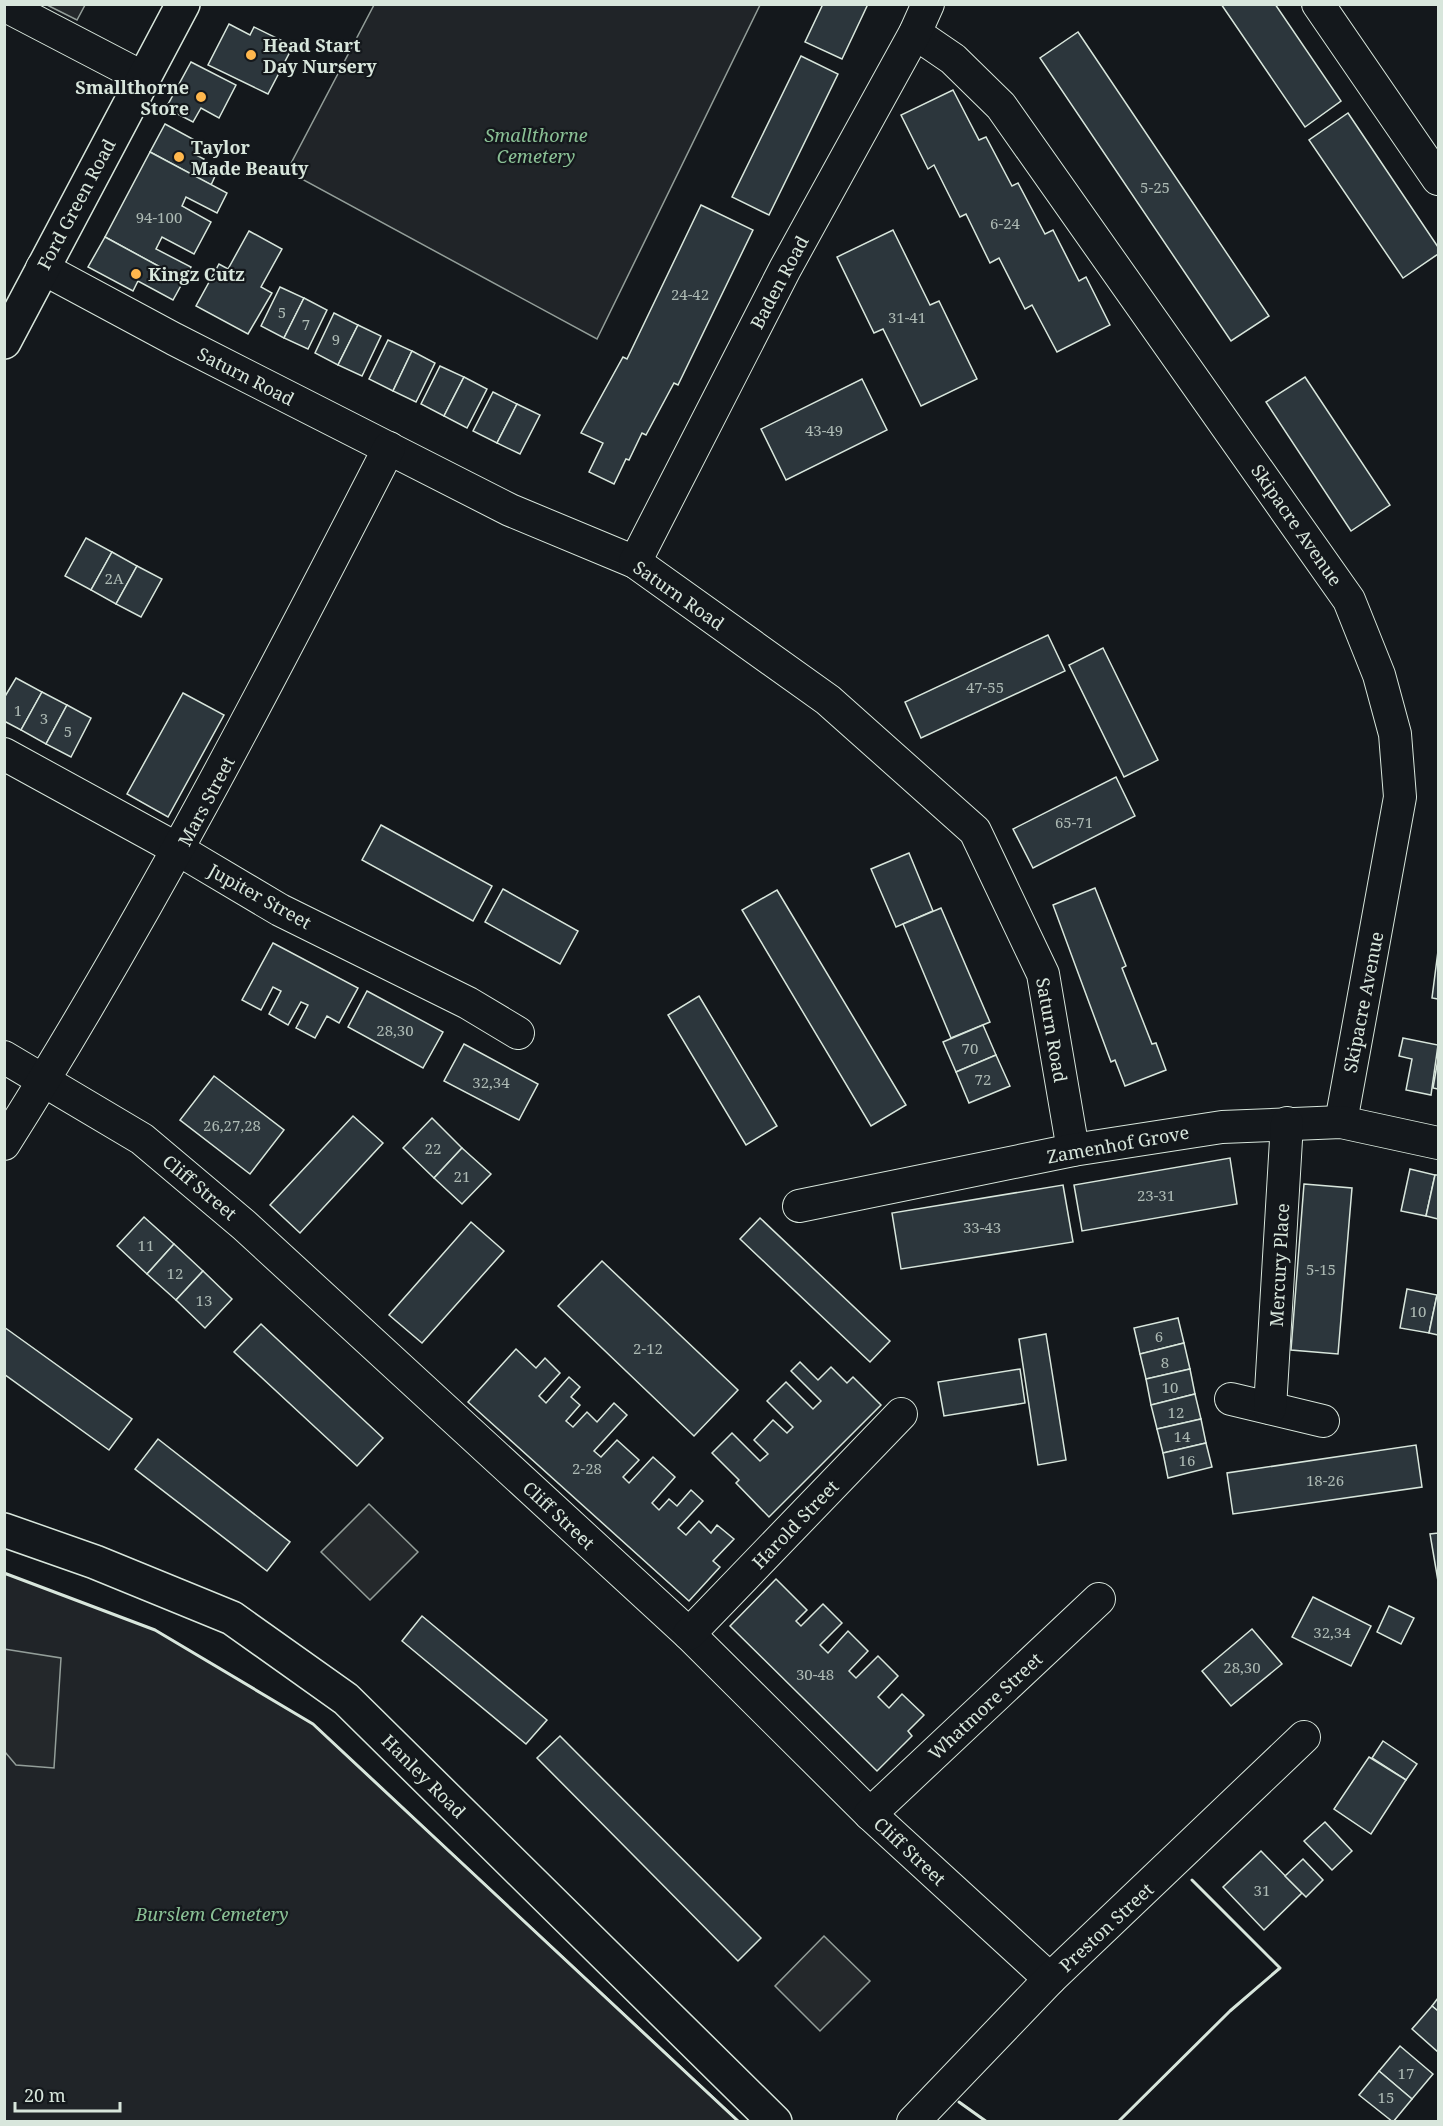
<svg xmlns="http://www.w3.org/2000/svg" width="1443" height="2126" viewBox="0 0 1443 2126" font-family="'Noto Serif',serif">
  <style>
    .green { fill: #202428; stroke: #939e99; stroke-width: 1.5 }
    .parking { fill: #24282b; stroke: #939e99; stroke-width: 1.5 }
    .building { fill: #2c363c; stroke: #d8e6dc; stroke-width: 1.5 }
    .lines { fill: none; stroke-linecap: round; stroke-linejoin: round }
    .minor-casing { stroke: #d8e6dc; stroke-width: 34 }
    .secondary-casing { stroke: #d8e6dc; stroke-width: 36 }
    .primary-casing { stroke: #d8e6dc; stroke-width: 36 }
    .minor { stroke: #14181c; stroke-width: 32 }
    .secondary { stroke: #14181c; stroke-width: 33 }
    .primary { stroke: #14181c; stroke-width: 33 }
    .wall { stroke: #d8e6dc; stroke-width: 3 }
    .poi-dot { fill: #ffb74d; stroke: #14181c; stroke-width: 2 }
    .labels { text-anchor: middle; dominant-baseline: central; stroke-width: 4.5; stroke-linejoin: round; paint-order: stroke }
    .number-label { font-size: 15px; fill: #adbab4 }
    .poi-label { font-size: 18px; font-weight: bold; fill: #d8e6dc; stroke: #14181c; text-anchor: start }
    .park-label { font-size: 18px; font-style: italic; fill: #8ac095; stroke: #14181c }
    .street-label { font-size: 18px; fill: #d8e6dc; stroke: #14181c }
  </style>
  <rect width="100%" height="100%" fill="#14181c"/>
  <g class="green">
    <polygon points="374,5 760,5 597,339 287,171"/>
    <polygon points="4,1573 155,1630 313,1724 739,2121 5,2121"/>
  </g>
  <g class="parking">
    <polygon points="47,5 85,5 77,20"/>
    <polygon points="369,1504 418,1552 370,1600 321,1552"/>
    <polygon points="4,1649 61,1658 54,1768 16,1765 5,1752"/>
    <polygon points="824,1936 870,1981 820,2031 775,1986"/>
  </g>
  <g class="building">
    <polygon points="823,4 868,4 842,59 805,42"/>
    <polygon points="1221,4 1275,4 1341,101 1305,127"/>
    <polygon points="229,24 250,35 254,27 293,46 268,94 208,65"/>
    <polygon points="1078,32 1269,316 1231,341 1040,58"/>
    <polygon points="801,56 838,74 769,215 732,197"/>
    <polygon points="191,62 236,85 219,118 201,108 193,122 166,108"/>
    <polygon points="953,90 979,140 986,137 1012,186 1018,183 1045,234 1053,230 1079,281 1086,277 1110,325 1057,352 1032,305 1025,309 999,258 990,263 966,214 960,217 934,165 928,169 901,115"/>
    <polygon points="1348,113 1438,247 1438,254 1403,278 1309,140"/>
    <polygon points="165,124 200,143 194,154 204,159 200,166 216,174 211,185 150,152"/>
    <polygon points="150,152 227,193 217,213 186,197 182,206 211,222 194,254 162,237 156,249 191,267 184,280 105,237"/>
    <polygon points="701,205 753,230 678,385 674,383 646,435 642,433 629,460 626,459 614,484 589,472 603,443 581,433 623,357 627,359"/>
    <polygon points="893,230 930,305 939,301 977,379 921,406 883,329 874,333 837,257"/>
    <polygon points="249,231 282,249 261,287 272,293 248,334 196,306 219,264 228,269"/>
    <polygon points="105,237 184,280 173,300 138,281 133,291 88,267"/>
    <polygon points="280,287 304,298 284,338 261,326"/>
    <polygon points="304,298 327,310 308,349 284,338"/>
    <polygon points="334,313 358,325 338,365 315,353"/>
    <polygon points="358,325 381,336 362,376 338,365"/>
    <polygon points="388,340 412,351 393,391 369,379"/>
    <polygon points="412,351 435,363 416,402 393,391"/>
    <polygon points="440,366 464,377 444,416 421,404"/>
    <polygon points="464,377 487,389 467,428 444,416"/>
    <polygon points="1305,377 1390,505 1351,531 1266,402"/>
    <polygon points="862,379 887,430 786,480 761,429"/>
    <polygon points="493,392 517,404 497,443 473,431"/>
    <polygon points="517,404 540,415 520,454 497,443"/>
    <polygon points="86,538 112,552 91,590 65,576"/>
    <polygon points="112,552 137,566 116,604 91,590"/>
    <polygon points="137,566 162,579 141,617 116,604"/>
    <polygon points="1048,635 1065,671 921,738 905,702"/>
    <polygon points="1103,648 1158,760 1124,777 1069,665"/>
    <polygon points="16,678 42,692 21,730 4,721 4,698"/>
    <polygon points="42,692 67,705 46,744 21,730"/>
    <polygon points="183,693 224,715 168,817 127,794"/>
    <polygon points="67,705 91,718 71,757 46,744"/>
    <polygon points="1116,777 1135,816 1033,868 1013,829"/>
    <polygon points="381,825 492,886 473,921 362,860"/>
    <polygon points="909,853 933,911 896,927 871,869"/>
    <polygon points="1095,888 1126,966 1122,968 1152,1044 1156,1043 1166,1070 1125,1086 1115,1060 1111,1062 1053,905"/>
    <polygon points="503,889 578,931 560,964 485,922"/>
    <polygon points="777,890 906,1105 871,1126 742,910"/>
    <polygon points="941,908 990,1022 951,1038 903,924"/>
    <polygon points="273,943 358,988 339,1023 327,1016 315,1038 296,1028 308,1005 301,1002 288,1025 269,1014 281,991 273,987 261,1010 242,1000"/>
    <polygon points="1438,951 1438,999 1432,998"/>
    <polygon points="367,991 443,1032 423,1068 348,1027"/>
    <polygon points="699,996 777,1126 746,1145 668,1015"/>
    <polygon points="983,1025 996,1055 956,1072 943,1042"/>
    <polygon points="1403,1038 1438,1045 1431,1095 1406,1090 1412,1059 1399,1056"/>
    <polygon points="464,1044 538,1084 519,1120 444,1081"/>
    <polygon points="996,1055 1010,1086 969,1103 956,1072"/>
    <polygon points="1438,1059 1438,1089 1433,1088"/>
    <polygon points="214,1076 284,1130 250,1174 180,1120"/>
    <polygon points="353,1116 383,1143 300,1233 270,1205"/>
    <polygon points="432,1118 462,1148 434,1178 403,1148"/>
    <polygon points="462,1148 491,1174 462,1204 434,1178"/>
    <polygon points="1230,1158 1237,1204 1082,1231 1074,1185"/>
    <polygon points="1410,1169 1435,1175 1426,1216 1401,1211"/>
    <polygon points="1435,1175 1438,1175 1438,1219 1426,1216"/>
    <polygon points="1304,1184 1352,1188 1338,1354 1291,1350"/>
    <polygon points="1063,1185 1073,1242 901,1269 892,1213"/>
    <polygon points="144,1217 174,1244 147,1274 117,1246"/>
    <polygon points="760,1218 890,1341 870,1362 740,1239"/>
    <polygon points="471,1222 504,1251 422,1343 389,1315"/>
    <polygon points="174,1244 203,1271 176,1300 147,1274"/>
    <polygon points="602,1261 738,1390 694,1436 558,1306"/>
    <polygon points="203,1271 232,1299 205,1328 176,1300"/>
    <polygon points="1407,1289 1437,1295 1429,1333 1400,1328"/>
    <polygon points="1437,1295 1438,1295 1438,1335 1429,1333"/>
    <polygon points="1178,1318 1184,1343 1140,1354 1134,1328"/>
    <polygon points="261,1324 383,1438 357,1466 234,1352"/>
    <polygon points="4,1327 132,1419 109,1450 4,1374"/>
    <polygon points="1046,1334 1066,1460 1038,1465 1019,1339"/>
    <polygon points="1184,1343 1190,1369 1146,1379 1140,1354"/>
    <polygon points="516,1349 536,1368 545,1358 560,1373 539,1396 546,1403 569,1377 580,1387 571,1397 580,1405 566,1421 573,1427 587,1412 597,1422 614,1403 627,1415 594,1451 601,1457 617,1440 639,1460 623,1477 629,1483 653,1457 675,1477 652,1503 659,1510 669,1499 677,1506 691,1490 703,1501 678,1528 686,1535 699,1521 711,1533 717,1525 734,1539 713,1561 720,1567 689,1601 468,1402"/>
    <polygon points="800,1362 818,1380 831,1367 847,1383 853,1377 881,1405 769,1517 736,1483 739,1480 712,1453 732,1433 760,1461 768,1454 754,1440 773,1420 787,1433 793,1427 767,1401 786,1382 813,1409 821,1401 791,1371"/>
    <polygon points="1020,1369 1025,1403 944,1416 938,1382"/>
    <polygon points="1190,1369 1195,1394 1151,1405 1146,1379"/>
    <polygon points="1195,1394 1201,1419 1157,1429 1151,1405"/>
    <polygon points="1201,1419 1206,1443 1163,1453 1157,1429"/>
    <polygon points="158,1439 290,1542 267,1571 135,1469"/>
    <polygon points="1206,1443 1212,1467 1168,1478 1163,1453"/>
    <polygon points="1416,1445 1422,1487 1233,1514 1227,1473"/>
    <polygon points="1438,1533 1438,1581 1430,1534"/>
    <polygon points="776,1579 807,1610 796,1621 801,1626 823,1604 842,1623 820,1645 828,1653 848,1631 868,1651 849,1671 856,1678 878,1656 898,1676 878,1697 889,1708 902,1694 924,1715 908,1731 912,1736 877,1771 730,1626"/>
    <polygon points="1313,1597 1371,1626 1351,1666 1292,1637"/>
    <polygon points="1389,1606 1414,1618 1401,1644 1377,1632"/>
    <polygon points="422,1616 547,1720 526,1744 402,1641"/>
    <polygon points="1252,1629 1282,1664 1231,1706 1202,1671"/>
    <polygon points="560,1736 761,1938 738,1961 537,1758"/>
    <polygon points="1383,1741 1417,1764 1406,1780 1372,1758"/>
    <polygon points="1369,1757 1406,1780 1371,1834 1334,1809"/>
    <polygon points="1325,1822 1352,1851 1332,1870 1304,1841"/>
    <polygon points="1261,1851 1302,1893 1264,1930 1223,1887"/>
    <polygon points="1303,1859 1323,1880 1306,1897 1285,1876"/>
    <polygon points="1438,1998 1438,2011 1432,2006"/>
    <polygon points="1432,2006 1438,2011 1438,2052 1412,2029"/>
    <polygon points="1400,2046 1433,2074 1412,2099 1379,2071"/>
    <polygon points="1379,2071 1412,2099 1393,2122 1359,2095"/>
  </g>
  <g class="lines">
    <defs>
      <g id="minor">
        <polyline points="1318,4 1438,179"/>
        <polyline points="4,5 142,77"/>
        <polyline points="915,33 953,59 1001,106 1349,600 1379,675 1395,734 1400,797 1341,1122"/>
        <polyline points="42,268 174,339 510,510 635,562 828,700 975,831 1043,974 1073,1150"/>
        <polyline points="635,562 785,269 915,33 928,4"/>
        <polyline points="4,754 179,850 280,910 468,1003 518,1033"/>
        <polyline points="4,1057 142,1139 244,1225 689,1634 870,1814 1050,1979"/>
        <path d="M4 1144C146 919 268 684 389 448"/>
        <polyline points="799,1206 1073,1150 1222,1127 1341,1122 1438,1143"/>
        <polyline points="1231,1399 1323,1421"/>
        <polyline points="1270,1408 1287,1123"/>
        <polyline points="689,1634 901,1414"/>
        <polyline points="870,1814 1099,1599"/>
        <polyline points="913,2122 1050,1979 1304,1737"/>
      </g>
      <polyline id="secondary" points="4,342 183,4"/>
      <polyline id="primary" points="4,1530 95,1562 232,1618 346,1699 775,2122"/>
    </defs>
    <use href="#minor" class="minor-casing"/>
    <use href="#secondary" class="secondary-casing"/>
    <use href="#primary" class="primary-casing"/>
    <use href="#minor" class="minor"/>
    <use href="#secondary" class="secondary"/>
    <use href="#primary" class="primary"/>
    <g class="wall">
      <polyline points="4,1573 155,1630 313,1724 739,2122"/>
      <polyline points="959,2102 987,2122"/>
      <polyline points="1118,2122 1230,2011 1280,1968 1192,1880"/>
    </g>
  </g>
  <g class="poi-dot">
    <circle cx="251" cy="55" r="6"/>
    <circle cx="201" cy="97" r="6"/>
    <circle cx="179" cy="157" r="6"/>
    <circle cx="136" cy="274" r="6"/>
  </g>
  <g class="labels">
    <g class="number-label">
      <text x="1155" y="187">5-25</text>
      <text x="159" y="217">94-100</text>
      <text x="1005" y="223">6-24</text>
      <text x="690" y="294">24-42</text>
      <text x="282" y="312">5</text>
      <text x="907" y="317">31-41</text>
      <text x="306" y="324">7</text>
      <text x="336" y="339">9</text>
      <text x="824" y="430">43-49</text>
      <text x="114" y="578">2A</text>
      <text x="985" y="687">47-55</text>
      <text x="18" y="710">1</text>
      <text x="44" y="718">3</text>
      <text x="68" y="731">5</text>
      <text x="1074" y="822">65-71</text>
      <text x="395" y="1030">28,30</text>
      <text x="970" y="1048">70</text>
      <text x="983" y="1079">72</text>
      <text x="491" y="1082">32,34</text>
      <text x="232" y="1125">26,27,28</text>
      <text x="433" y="1148">22</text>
      <text x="462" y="1176">21</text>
      <text x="1156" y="1195">23-31</text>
      <text x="982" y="1227">33-43</text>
      <text x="146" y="1245">11</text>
      <text x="1321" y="1269">5-15</text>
      <text x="175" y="1273">12</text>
      <text x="204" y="1300">13</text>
      <text x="1418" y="1311">10</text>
      <text x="1159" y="1336">6</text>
      <text x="648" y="1348">2-12</text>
      <text x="1165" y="1362">8</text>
      <text x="1170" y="1387">10</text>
      <text x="1176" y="1412">12</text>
      <text x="1182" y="1436">14</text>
      <text x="1187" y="1460">16</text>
      <text x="587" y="1468">2-28</text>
      <text x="1325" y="1480">18-26</text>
      <text x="1332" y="1632">32,34</text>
      <text x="1242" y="1667">28,30</text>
      <text x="815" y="1674">30-48</text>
      <text x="1262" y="1890">31</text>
      <text x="1406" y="2073">17</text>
      <text x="1386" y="2097">15</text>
    </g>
    <g class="poi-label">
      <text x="263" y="45">Head Start<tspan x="263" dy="21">Day Nursery</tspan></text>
      <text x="189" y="87" text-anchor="end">Smallthorne<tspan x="189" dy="21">Store</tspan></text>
      <text x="191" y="147">Taylor<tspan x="191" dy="21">Made Beauty</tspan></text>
      <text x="148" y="274">Kingz Cutz</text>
    </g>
    <g class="park-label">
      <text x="536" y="135">Smallthorne<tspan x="536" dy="21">Cemetery</tspan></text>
      <text x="212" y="1914">Burslem Cemetery</text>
    </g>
    <g class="street-label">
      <text transform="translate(76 204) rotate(-62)">Ford Green Road</text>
      <text transform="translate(779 282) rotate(-62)">Baden Road</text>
      <text transform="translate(246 376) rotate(27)">Saturn Road</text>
      <text transform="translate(1297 525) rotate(55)">Skipacre Avenue</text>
      <text transform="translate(679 595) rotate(35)">Saturn Road</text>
      <text transform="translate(206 801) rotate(-62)">Mars Street</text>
      <text transform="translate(260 896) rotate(29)">Jupiter Street</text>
      <text transform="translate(1363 1002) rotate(-79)">Skipacre Avenue</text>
      <text transform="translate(1052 1030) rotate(80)">Saturn Road</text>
      <text transform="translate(1118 1144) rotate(-10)">Zamenhof Grove</text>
      <text transform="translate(200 1187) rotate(40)">Cliff Street</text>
      <text transform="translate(1279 1265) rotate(-87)">Mercury Place</text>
      <text transform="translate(559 1515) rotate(43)">Cliff Street</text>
      <text transform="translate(795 1524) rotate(-46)">Harold Street</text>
      <text transform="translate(985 1706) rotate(-43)">Whatmore Street</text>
      <text transform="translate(424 1776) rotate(45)">Hanley Road</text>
      <text transform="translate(910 1851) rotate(43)">Cliff Street</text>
      <text transform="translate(1106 1927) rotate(-43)">Preston Street</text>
    </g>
  </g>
  <rect width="1443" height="2126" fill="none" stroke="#d8e6dc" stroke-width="12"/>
  <path d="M15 2102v9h105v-9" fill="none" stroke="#d8e6dc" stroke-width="3"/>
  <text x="24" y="2102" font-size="18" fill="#d8e6dc" stroke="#14181c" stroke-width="4.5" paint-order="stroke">20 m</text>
</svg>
